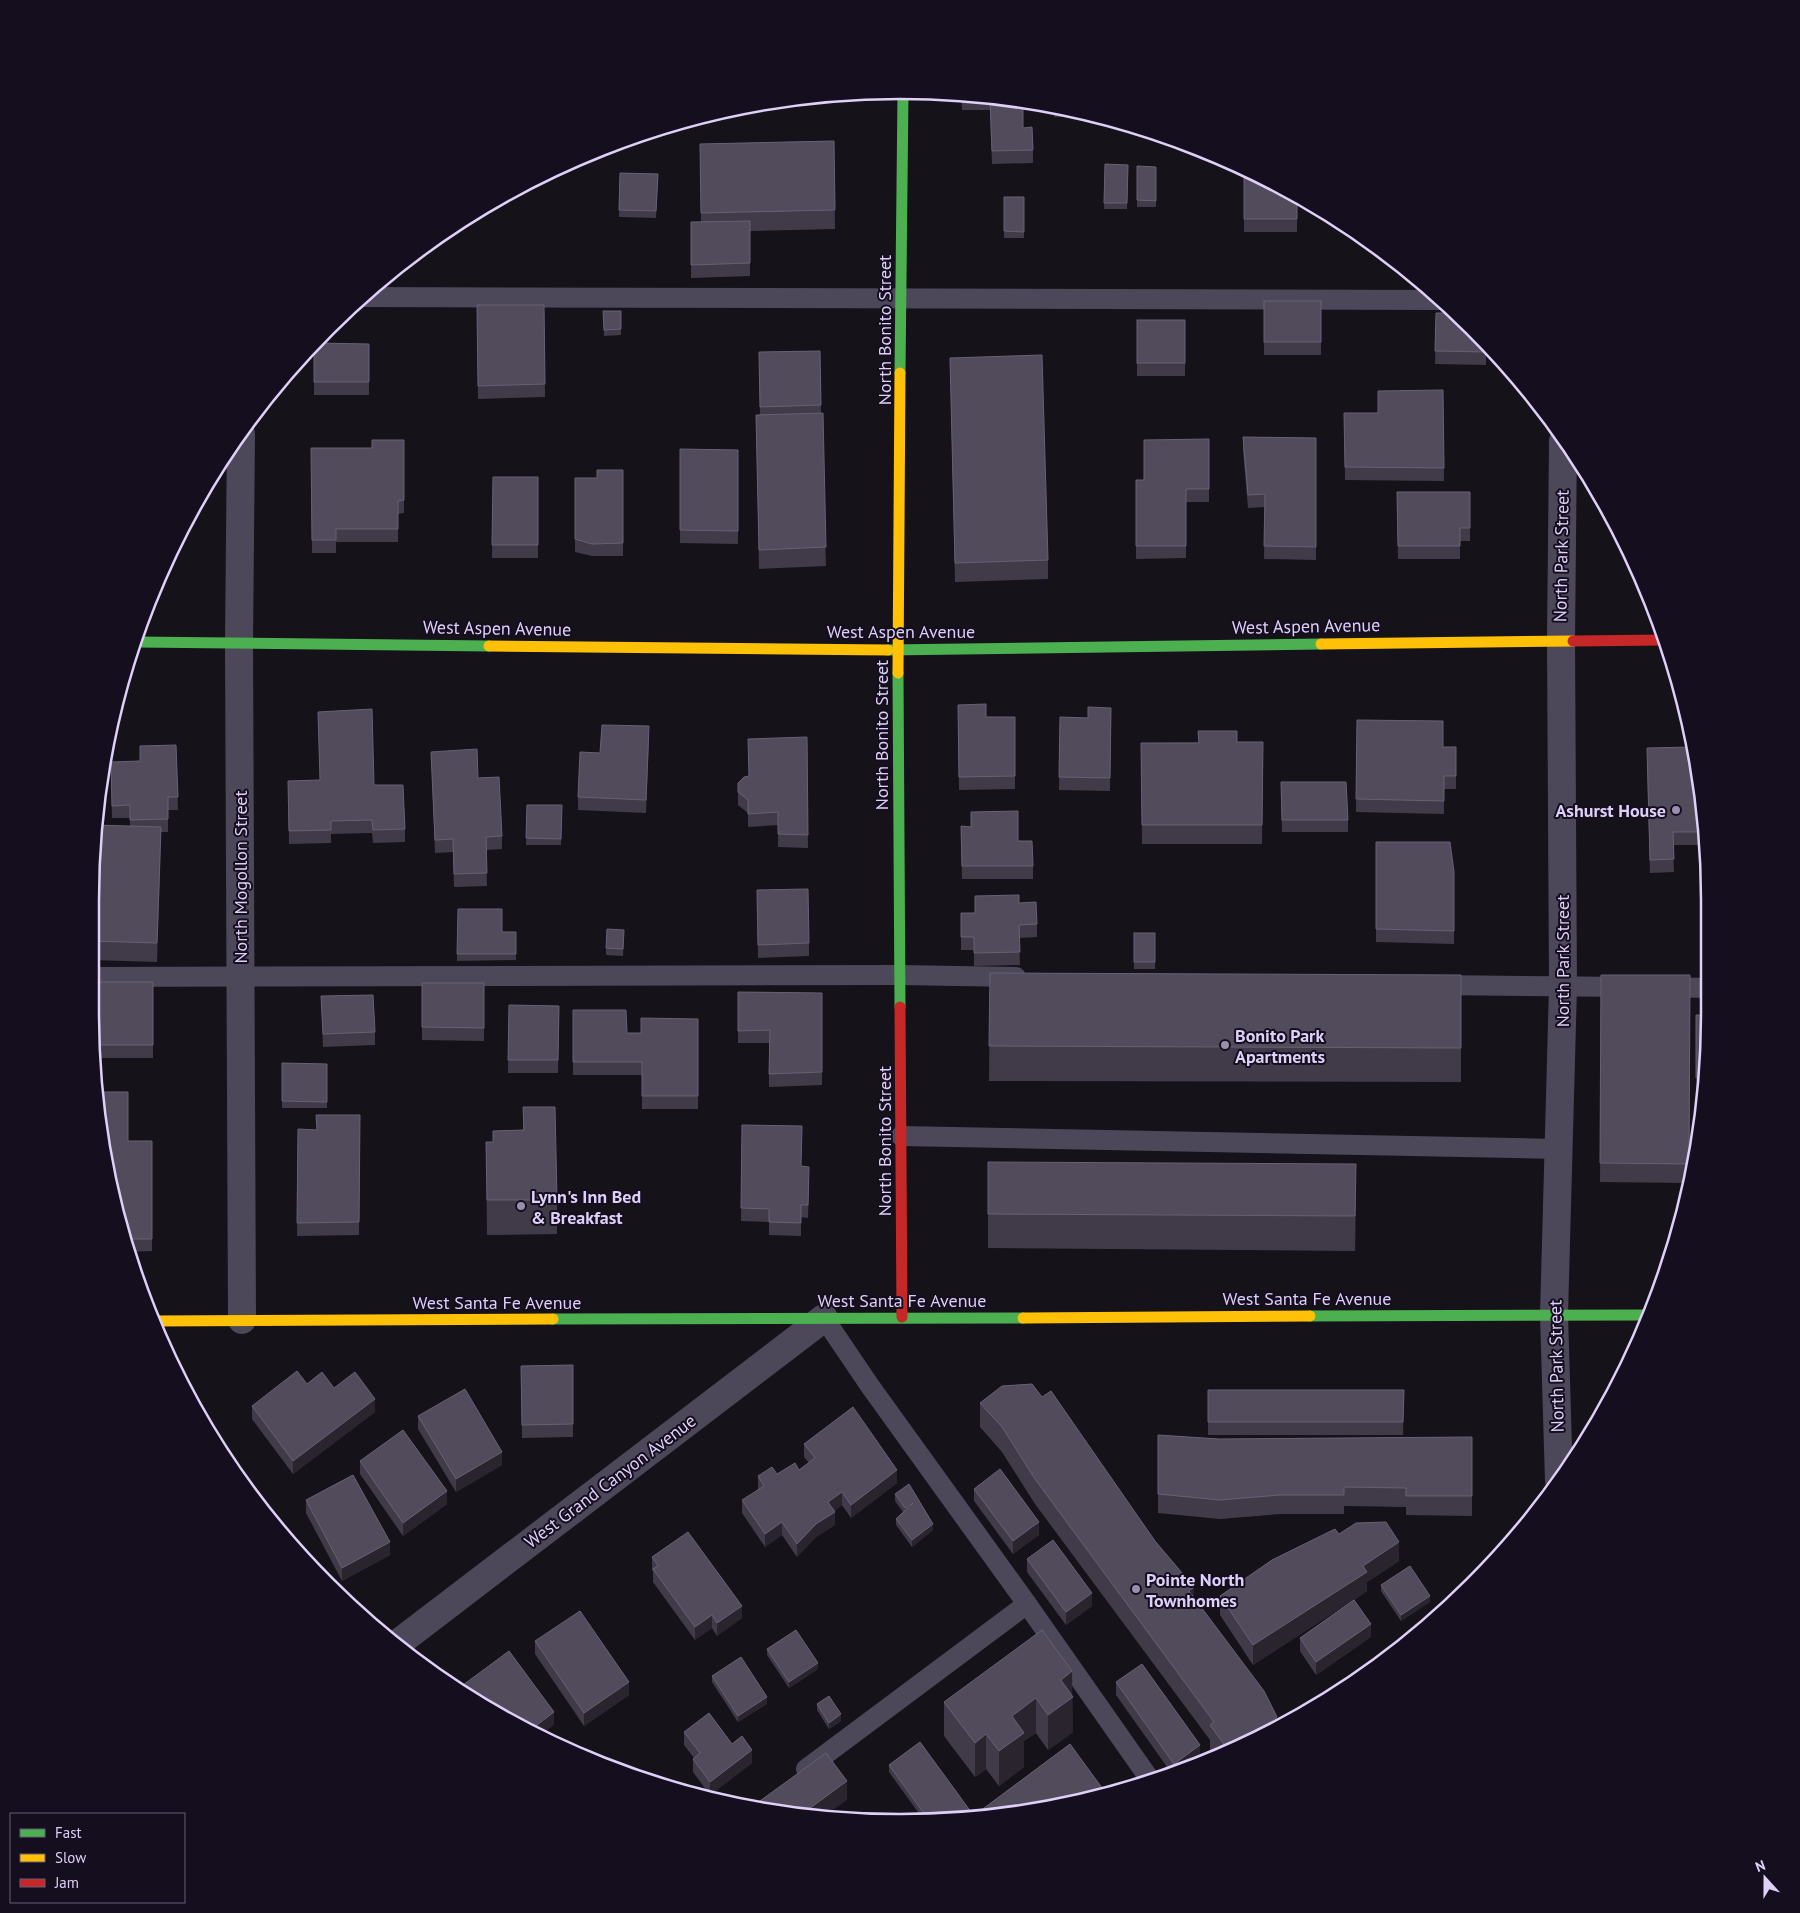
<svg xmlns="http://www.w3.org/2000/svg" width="1800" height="1913" viewBox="0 0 1800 1913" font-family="'PT Sans',sans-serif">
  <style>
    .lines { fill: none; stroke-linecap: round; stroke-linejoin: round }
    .lane { stroke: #4c485a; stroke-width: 20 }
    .street { stroke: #4c485a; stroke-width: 28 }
    .fast { stroke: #4caf50; stroke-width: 11 }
    .slow { stroke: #ffc107; stroke-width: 11 }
    .jam { stroke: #c62828; stroke-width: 11 }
    .wall { fill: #413b49 }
    .shaded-wall { fill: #29242e }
    .building { fill: #524b5c; stroke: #686075 }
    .poi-dot { fill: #998eac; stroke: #150e1e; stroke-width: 2 }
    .labels { text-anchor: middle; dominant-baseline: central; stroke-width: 4; stroke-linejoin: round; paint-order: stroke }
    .street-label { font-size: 18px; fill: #dfd0fa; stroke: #150e1e }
    .poi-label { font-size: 18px; font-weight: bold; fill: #dfd0fa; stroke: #150e1e; text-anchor: start }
    .rim { fill: none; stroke: #dfd0fa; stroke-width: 2.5 }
  </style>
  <rect width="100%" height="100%" fill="#16121a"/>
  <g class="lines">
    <g class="lane">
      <polyline points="360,297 1438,300"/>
      <polyline points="90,977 900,975 1016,977"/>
      <polyline points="1435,985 1628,987"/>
      <polyline points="1662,987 1709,988"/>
      <polyline points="901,1136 1558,1149"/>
      <polyline points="824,1318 870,1386 1027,1604 1151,1781"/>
      <polyline points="806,1769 1027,1604"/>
    </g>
    <g class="street">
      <polyline points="241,434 239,643 242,1320"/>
      <polyline points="1559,1481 1554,1315 1563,987 1561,640 1563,441"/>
      <polyline points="397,1644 824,1318"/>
    </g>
    <g class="fast">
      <polyline points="900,373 903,93"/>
      <polyline points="136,642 489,646"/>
      <polyline points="888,650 1321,644"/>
      <polyline points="898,673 900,1007"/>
      <polyline points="1310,1316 1651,1315"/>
      <polyline points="553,1319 1023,1318"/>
    </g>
    <g class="slow">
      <polyline points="1321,644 1573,641"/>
      <polyline points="489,646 888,650"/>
      <polyline points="898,673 900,373"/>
      <polyline points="1023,1318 1310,1316"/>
      <polyline points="153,1321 553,1319"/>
    </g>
    <g class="jam">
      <polyline points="1573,641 1667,640"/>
      <polyline points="900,1007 902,1317"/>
    </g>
  </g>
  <g class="wall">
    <polygon points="961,93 1023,103 1023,128 1033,150 1033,163 992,164 990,110 962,110"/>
    <polygon points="1054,108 1103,116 1054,117"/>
    <polygon points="834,141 835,229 750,231 750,276 691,278 691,222 701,222 700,144"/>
    <polygon points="1105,164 1128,165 1127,209 1104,209"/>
    <polygon points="1137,166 1156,167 1156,207 1137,207"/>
    <polygon points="1244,169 1297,197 1297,232 1244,232"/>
    <polygon points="620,173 658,174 656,218 619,217"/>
    <rect x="1004" y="197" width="20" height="41"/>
    <rect x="1264" y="301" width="57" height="54"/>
    <polygon points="477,305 544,305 545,397 478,399"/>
    <polygon points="603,311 621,311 621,335 604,336"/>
    <polygon points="1436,313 1486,344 1486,365 1435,364"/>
    <rect x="1137" y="320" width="48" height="56"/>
    <polygon points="369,344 369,395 314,395 314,346"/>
    <polygon points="820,351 821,413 826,566 759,569 756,415 760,415 759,352"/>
    <polygon points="950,358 1048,560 1048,579 955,582"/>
    <polygon points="1443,390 1444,481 1345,480 1344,413 1378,413"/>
    <polygon points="1243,437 1316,438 1316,560 1264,559 1265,507 1248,508 1243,450"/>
    <polygon points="1209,439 1209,502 1186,502 1186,558 1136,559 1136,480 1144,480"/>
    <polygon points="311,448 404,500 404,513 398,514 398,542 336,542 336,553 312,553"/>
    <polygon points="680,449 738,450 738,544 680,543"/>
    <polygon points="623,470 623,556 592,556 575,552 575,478 597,478"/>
    <polygon points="493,477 538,477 538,558 492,558"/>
    <polygon points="1397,492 1470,492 1470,541 1460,541 1460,559 1398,559"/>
    <polygon points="179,533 179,547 171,548 174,541"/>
    <polygon points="958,705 986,717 1015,717 1015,789 959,790"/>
    <polygon points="1111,708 1110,791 1059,790 1060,717 1088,718"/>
    <polygon points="1357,720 1443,747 1456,747 1456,789 1444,789 1444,814 1356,812"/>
    <polygon points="807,737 808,848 778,847 778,825 748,827 748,813 738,805 738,783 749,777"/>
    <polygon points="649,739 646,813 578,810 578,797 600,753"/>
    <polygon points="1237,742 1263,761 1262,844 1142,844 1141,743"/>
    <polygon points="176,745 178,810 168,810 168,832 161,832 157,962 91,960 92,847 130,826 130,818 112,818 111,775"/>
    <polygon points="431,752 478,778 502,836 502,849 486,850 487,886 454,887 453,852 435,853"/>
    <polygon points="1647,760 1703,794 1704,826 1699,826 1699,845 1673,845 1674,872 1650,873"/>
    <polygon points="288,781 374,785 405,829 405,842 373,843 372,833 331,834 331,843 289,844"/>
    <polygon points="1281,782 1348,820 1348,832 1282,832"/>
    <polygon points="527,805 562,805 561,845 526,845"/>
    <polygon points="961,826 1018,841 1033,866 1033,879 962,879"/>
    <polygon points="1376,842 1454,872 1454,944 1376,942"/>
    <polygon points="757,890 809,943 809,956 758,958"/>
    <polygon points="1019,903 1037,924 1037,937 1019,938 1020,965 974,966 974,950 961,950 961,913 975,913"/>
    <polygon points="502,932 516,932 516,960 457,961 457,954"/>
    <rect x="1134" y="933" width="21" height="36"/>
    <polygon points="624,937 623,956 606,955 606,948"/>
    <polygon points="990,973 1461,975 1461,1082 989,1081"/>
    <polygon points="1601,975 1690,975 1689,1183 1600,1182"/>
    <polygon points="94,982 153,982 153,1058 94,1058 93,1046"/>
    <polygon points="422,983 484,983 484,1041 422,1040"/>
    <polygon points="738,992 822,993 822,1085 769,1087 769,1043 738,1043"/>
    <polygon points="321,996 375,1032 375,1045 323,1047"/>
    <polygon points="509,1005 559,1006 558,1073 508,1073"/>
    <polygon points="573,1010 627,1033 641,1033 698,1019 698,1109 642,1109 642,1075 573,1075"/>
    <polygon points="1696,1015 1710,1015 1701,1102 1696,1102"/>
    <polygon points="282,1063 327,1064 327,1108 282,1108"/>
    <polygon points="523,1107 557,1200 557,1234 487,1235 486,1142 493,1142 523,1130"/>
    <polygon points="360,1115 359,1235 297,1236 298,1129 317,1130"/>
    <polygon points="742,1125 801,1166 809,1180 808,1218 801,1217 801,1236 769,1235 769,1222 741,1221"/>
    <polygon points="152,1141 152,1251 127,1252 106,1171"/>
    <polygon points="988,1162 1356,1199 1355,1251 988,1248"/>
    <polygon points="573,1365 573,1437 522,1438 521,1366"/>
    <polygon points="307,1384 334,1388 375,1412 293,1474 252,1419 252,1406"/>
    <polygon points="1208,1390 1404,1390 1403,1435 1208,1435"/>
    <polygon points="980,1403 1194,1597 1277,1725 1216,1758 1210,1749 1210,1740 1035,1504 1002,1452 980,1427"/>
    <polygon points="418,1416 502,1465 456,1492 418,1429"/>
    <polygon points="1158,1435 1219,1439 1472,1437 1472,1516 1406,1515 1406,1507 1344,1506 1344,1514 1280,1514 1220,1519 1158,1513"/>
    <polygon points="804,1444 897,1483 851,1518 842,1505 834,1511 835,1525 816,1537 797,1557 782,1535 765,1547 742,1513 742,1500 758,1490 758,1476 777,1474 799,1470 809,1463 804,1457"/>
    <polygon points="360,1461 447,1504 403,1536 360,1474"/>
    <polygon points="974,1489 1039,1535 1013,1554 974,1501"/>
    <polygon points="895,1494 933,1530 912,1547 896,1525 896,1519 903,1512 895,1501"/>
    <polygon points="306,1500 390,1555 342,1581 306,1513"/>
    <polygon points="1339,1534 1399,1561 1367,1582 1367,1591 1354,1600 1371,1637 1316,1675 1300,1651 1300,1638 1353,1600 1253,1665 1220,1615 1220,1596"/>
    <polygon points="652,1557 742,1618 717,1636 712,1628 695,1640 653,1582 653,1572 652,1570"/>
    <polygon points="1027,1559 1092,1606 1066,1625 1027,1572"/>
    <polygon points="1381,1585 1430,1602 1401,1621 1381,1591"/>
    <polygon points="535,1641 629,1695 584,1726 535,1654"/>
    <polygon points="767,1649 818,1669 789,1688 767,1655"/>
    <polygon points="712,1676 767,1704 738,1722 712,1682"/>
    <polygon points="1116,1682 1200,1758 1183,1771 1172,1774 1116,1695"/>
    <polygon points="1072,1696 1073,1732 1048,1750 1036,1733 1024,1741 1024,1767 999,1786 986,1769 975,1777 944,1736 944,1702"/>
    <polygon points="817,1704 841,1721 829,1729 817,1710"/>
    <polygon points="684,1732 732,1744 752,1763 710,1795 693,1772 693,1759 694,1758 684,1745"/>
    <polygon points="889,1765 974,1816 1006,1816 923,1819 889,1772"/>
  </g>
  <g class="shaded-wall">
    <polygon points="161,827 161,846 157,962 157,943"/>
    <polygon points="1356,1164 1356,1199 1355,1251 1355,1216"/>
    <polygon points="375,1399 375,1412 293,1474 293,1461"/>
    <polygon points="502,1452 502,1465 456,1492 456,1479"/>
    <polygon points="897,1470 897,1483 851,1518 851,1505"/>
    <polygon points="447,1491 447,1504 403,1536 403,1523"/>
    <polygon points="842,1492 842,1505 828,1515 828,1502"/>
    <polygon points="835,1512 835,1525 816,1537 797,1557 797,1544 816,1524"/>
    <polygon points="782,1522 782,1535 765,1547 765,1534"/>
    <polygon points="1039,1522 1039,1535 1013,1554 1013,1541"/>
    <polygon points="933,1524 933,1530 912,1547 912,1540"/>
    <polygon points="390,1542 390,1555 342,1581 342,1568"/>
    <polygon points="1399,1542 1399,1561 1367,1582 1367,1591 1253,1665 1253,1645 1363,1566"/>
    <polygon points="1194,1587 1194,1612 1189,1591"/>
    <polygon points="1092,1593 1092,1606 1066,1625 1066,1612"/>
    <polygon points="1430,1596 1430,1602 1401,1621 1401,1615"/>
    <polygon points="742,1606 742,1618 717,1636 717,1623"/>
    <polygon points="712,1615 712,1628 695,1640 695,1627"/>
    <polygon points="1371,1624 1371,1637 1316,1675 1316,1662"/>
    <polygon points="818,1663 818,1669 789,1688 789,1682"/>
    <polygon points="1072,1671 1073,1732 1048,1750 1048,1715 1061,1680"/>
    <polygon points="629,1682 629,1695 584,1726 584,1713"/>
    <polygon points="767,1697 767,1704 738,1722 738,1716"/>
    <polygon points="1036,1698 1036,1733 1024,1741 1024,1767 999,1786 999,1751 1012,1716"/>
    <polygon points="554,1712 554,1725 539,1736 529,1731"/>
    <polygon points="841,1714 841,1721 829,1729 829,1723"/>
    <polygon points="1277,1717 1277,1725 1238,1747"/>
    <polygon points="986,1734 986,1769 975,1777 975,1743"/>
    <polygon points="1200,1745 1200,1758 1183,1771 1174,1774 1174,1764"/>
    <polygon points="752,1750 752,1763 710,1795 710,1782"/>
    <polygon points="847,1781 847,1800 823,1817 802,1814"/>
  </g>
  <g class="building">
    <polygon points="962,93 984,97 962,97"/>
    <polygon points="990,98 1023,103 1023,128 1032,127 1033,150 992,151"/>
    <polygon points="834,141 835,210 701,213 700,144"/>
    <polygon points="1105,164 1128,165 1127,203 1104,203"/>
    <polygon points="1137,166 1156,167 1156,201 1137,200"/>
    <polygon points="1244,169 1246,169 1258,173 1297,197 1297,219 1244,219"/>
    <polygon points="620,173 658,174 656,211 619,210"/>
    <polygon points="1004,197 1024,197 1024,232 1004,231"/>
    <polygon points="750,221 750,263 691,265 691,222"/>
    <rect x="1264" y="301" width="57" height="41"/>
    <polygon points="477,305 544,305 545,384 478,386"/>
    <polygon points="603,311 621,311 621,329 604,330"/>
    <polygon points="1436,313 1452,313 1486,344 1486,352 1435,351"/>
    <rect x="1137" y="320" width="48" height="43"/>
    <polygon points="317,343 369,344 369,382 314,382 314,346"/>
    <polygon points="820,351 821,405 760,407 759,352"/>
    <polygon points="1042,355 1048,560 955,563 950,358"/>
    <polygon points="1443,390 1444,468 1345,467 1344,413 1378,413 1378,391"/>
    <polygon points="823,413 826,547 759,550 756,415"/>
    <polygon points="1243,437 1316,438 1316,547 1264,546 1265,494 1248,495"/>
    <polygon points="1209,439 1209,489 1186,489 1186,546 1136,546 1136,480 1144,480 1144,440"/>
    <polygon points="372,440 404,440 404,500 398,501 398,529 336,529 336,540 312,540 311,448 372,448"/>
    <polygon points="680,449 738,450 738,531 680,530"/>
    <polygon points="597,470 623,470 623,543 592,544 575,539 575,478 597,478"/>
    <polygon points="493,477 538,477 538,545 492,545"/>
    <polygon points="1397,492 1470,492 1470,528 1460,528 1460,546 1398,546"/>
    <polygon points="986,704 986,717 1015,717 1015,776 959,777 958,705"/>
    <polygon points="1088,707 1111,708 1110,778 1059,777 1060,717 1088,718"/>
    <polygon points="372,709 374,785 403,785 405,829 373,830 372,820 331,821 331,830 289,831 288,781 320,780 318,712"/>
    <polygon points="1357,720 1443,721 1443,747 1456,747 1456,776 1444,776 1444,801 1356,799"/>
    <polygon points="602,725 649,726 646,800 578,797 580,752 600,753"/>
    <polygon points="1198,731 1237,731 1237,742 1263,742 1262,825 1142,825 1141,743 1199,743"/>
    <polygon points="807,737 808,835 778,834 778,812 748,814 748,800 738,792 738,783 744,777 749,776 748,739"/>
    <polygon points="176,745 178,797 168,797 168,819 130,820 130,805 112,806 111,762 140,761 140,746"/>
    <polygon points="1692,747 1703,794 1704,813 1698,813 1699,832 1673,832 1674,859 1650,860 1647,748"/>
    <polygon points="477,749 478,778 499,777 502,836 486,837 487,873 454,874 453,839 435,840 431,752"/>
    <polygon points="1281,782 1346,782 1348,820 1282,820"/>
    <polygon points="527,805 562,805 561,839 526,838"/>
    <polygon points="1018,811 1018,841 1032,841 1033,866 962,866 961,826 971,827 971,812"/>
    <polygon points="95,825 161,827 157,943 91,941 92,847"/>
    <polygon points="1376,842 1450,842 1454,872 1454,931 1376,929"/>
    <polygon points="808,889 809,943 758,945 757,890"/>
    <polygon points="1019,895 1019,903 1036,902 1037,924 1019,925 1020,952 974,953 974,937 961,937 961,913 975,913 975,896"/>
    <polygon points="458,909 502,909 502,932 516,932 516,954 457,954"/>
    <polygon points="607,929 624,930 623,949 606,948"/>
    <rect x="1134" y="933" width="21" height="29"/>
    <polygon points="990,973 1461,975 1461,1048 989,1046"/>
    <polygon points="1601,975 1690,975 1689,1164 1600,1163"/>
    <polygon points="94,982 153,982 153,1045 93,1045"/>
    <polygon points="422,983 484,983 484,1028 422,1027"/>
    <polygon points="738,992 822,993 822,1072 769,1074 770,1030 738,1031"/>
    <polygon points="373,995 375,1032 323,1034 321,996"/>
    <polygon points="509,1005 559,1006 558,1060 508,1060"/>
    <polygon points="573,1010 626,1010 627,1033 641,1033 641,1018 698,1019 698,1096 642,1096 642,1062 573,1062"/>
    <polygon points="1696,1015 1710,1015 1704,1078 1696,1078"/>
    <polygon points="282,1063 327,1064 327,1102 282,1101"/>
    <polygon points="98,1092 128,1092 128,1141 152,1141 152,1239 124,1239 106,1171"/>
    <polygon points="523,1107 555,1107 557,1200 487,1200 486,1142 493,1142 493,1131 524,1130"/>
    <polygon points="316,1115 360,1115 359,1222 297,1223 298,1129 317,1130"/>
    <polygon points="742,1125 802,1126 801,1166 809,1167 808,1205 801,1205 801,1223 769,1222 769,1209 741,1208"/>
    <polygon points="988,1162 1356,1164 1355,1216 988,1214"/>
    <polygon points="573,1365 573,1424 522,1425 521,1366"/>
    <polygon points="297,1371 307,1384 322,1372 334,1388 355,1372 375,1399 293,1461 252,1406"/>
    <polygon points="1032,1384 1042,1397 1051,1391 1155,1541 1194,1587 1189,1591 1264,1691 1277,1717 1238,1747 1229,1751 1210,1725 1214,1722 1035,1479 1002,1427 980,1403 1002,1386"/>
    <polygon points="465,1389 502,1452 456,1479 418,1416"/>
    <polygon points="1208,1390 1404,1390 1403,1422 1208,1422"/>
    <polygon points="853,1407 897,1470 851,1505 842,1492 828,1502 835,1512 816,1524 797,1544 782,1522 765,1534 742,1500 764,1486 758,1476 772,1467 777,1474 795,1463 799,1470 815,1458 804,1444"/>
    <polygon points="403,1430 447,1491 403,1523 360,1461"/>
    <polygon points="1158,1435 1219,1439 1472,1437 1472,1496 1406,1496 1406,1488 1344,1487 1344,1495 1280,1495 1220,1500 1158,1494"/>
    <polygon points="1000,1469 1039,1522 1013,1541 974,1489"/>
    <polygon points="353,1475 390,1542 342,1568 306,1500"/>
    <polygon points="909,1484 933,1524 912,1540 896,1519 913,1503 905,1508 895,1494"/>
    <polygon points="1386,1522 1399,1542 1363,1566 1367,1572 1253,1645 1220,1596 1272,1560 1335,1529 1339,1534 1356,1523"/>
    <polygon points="688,1532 742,1606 717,1623 712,1615 695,1627 653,1569 658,1566 652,1557"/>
    <polygon points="1053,1540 1092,1593 1066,1612 1027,1559"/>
    <polygon points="1410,1566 1430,1596 1401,1615 1381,1585"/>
    <polygon points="1354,1600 1371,1624 1316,1662 1300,1638"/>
    <polygon points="580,1611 629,1682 584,1713 535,1641"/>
    <polygon points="796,1630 818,1663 789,1682 767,1649"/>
    <polygon points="1042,1630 1072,1671 1061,1680 1073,1697 1048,1715 1036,1698 1012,1716 1024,1733 999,1751 986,1734 975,1743 944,1702"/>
    <polygon points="509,1651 554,1712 529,1731 495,1715 459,1688"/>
    <polygon points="741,1657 767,1697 738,1716 712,1676"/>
    <polygon points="1142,1664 1200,1745 1174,1764 1116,1682"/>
    <polygon points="829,1696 841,1714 829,1723 817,1704"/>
    <polygon points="709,1713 732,1744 742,1736 752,1750 710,1782 693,1759 700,1753 684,1732"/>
    <polygon points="920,1742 974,1816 972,1817 928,1819 889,1765"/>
    <polygon points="1070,1744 1108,1796 1006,1816 972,1817"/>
    <polygon points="826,1753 847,1781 802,1814 753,1806"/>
  </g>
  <g class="poi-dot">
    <circle cx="1676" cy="810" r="5"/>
    <circle cx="1225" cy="1045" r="5"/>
    <circle cx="521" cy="1206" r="5"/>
    <circle cx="1136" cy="1589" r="5"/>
  </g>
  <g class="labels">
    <g class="street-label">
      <text transform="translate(884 330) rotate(-90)">North Bonito Street</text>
      <text transform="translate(1561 556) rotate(-89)">North Park Street</text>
      <text transform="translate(1306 626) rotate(-1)">West Aspen Avenue</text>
      <text transform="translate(497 628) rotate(1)">West Aspen Avenue</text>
      <text x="901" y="631">West Aspen Avenue</text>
      <text transform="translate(881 735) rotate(-90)">North Bonito Street</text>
      <text transform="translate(240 877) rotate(-90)">North Mogollon Street</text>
      <text transform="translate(1562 961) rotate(-90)">North Park Street</text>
      <text transform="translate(884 1141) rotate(-90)">North Bonito Street</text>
      <text x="1307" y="1298">West Santa Fe Avenue</text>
      <text x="902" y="1300">West Santa Fe Avenue</text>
      <text x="497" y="1302">West Santa Fe Avenue</text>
      <text transform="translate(1556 1366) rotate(-91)">North Park Street</text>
      <text transform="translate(610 1481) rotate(-37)">West Grand Canyon Avenue</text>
    </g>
    <g class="poi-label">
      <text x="1666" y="810" text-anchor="end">Ashurst House</text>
      <text x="1235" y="1035">Bonito Park<tspan x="1235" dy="21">Apartments</tspan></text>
      <text x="531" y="1196">Lynn's Inn Bed<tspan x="531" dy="21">&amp; Breakfast</tspan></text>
      <text x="1146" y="1579">Pointe North<tspan x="1146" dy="21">Townhomes</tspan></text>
    </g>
  </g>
  <path d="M0 0H1800V1913H0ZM900 99H900A801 801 0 0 1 1701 900V1013A801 801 0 0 1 900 1814H900A801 801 0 0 1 99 1013V900A801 801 0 0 1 900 99Z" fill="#150e1e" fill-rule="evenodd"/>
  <path class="rim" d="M900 99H900A801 801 0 0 1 1701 900V1013A801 801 0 0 1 900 1814H900A801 801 0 0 1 99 1013V900A801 801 0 0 1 900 99Z"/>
  <rect x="10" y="1813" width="175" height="90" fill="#150e1e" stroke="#665c76"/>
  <rect x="20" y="1829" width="25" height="8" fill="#4caf50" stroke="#665c76"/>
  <text x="55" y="1838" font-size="15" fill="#dfd0fa">Fast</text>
  <rect x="20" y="1854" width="25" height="8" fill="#ffc107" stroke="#665c76"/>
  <text x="55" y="1863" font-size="15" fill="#dfd0fa">Slow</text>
  <rect x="20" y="1879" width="25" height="8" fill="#c62828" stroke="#665c76"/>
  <text x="55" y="1888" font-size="15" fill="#dfd0fa">Jam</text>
  <g transform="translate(1765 1878) rotate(339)" stroke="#150e1e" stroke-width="4" paint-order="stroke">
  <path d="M0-4L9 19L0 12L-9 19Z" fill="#dfd0fa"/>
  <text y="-8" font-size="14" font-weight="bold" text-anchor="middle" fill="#dfd0fa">N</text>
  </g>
</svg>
